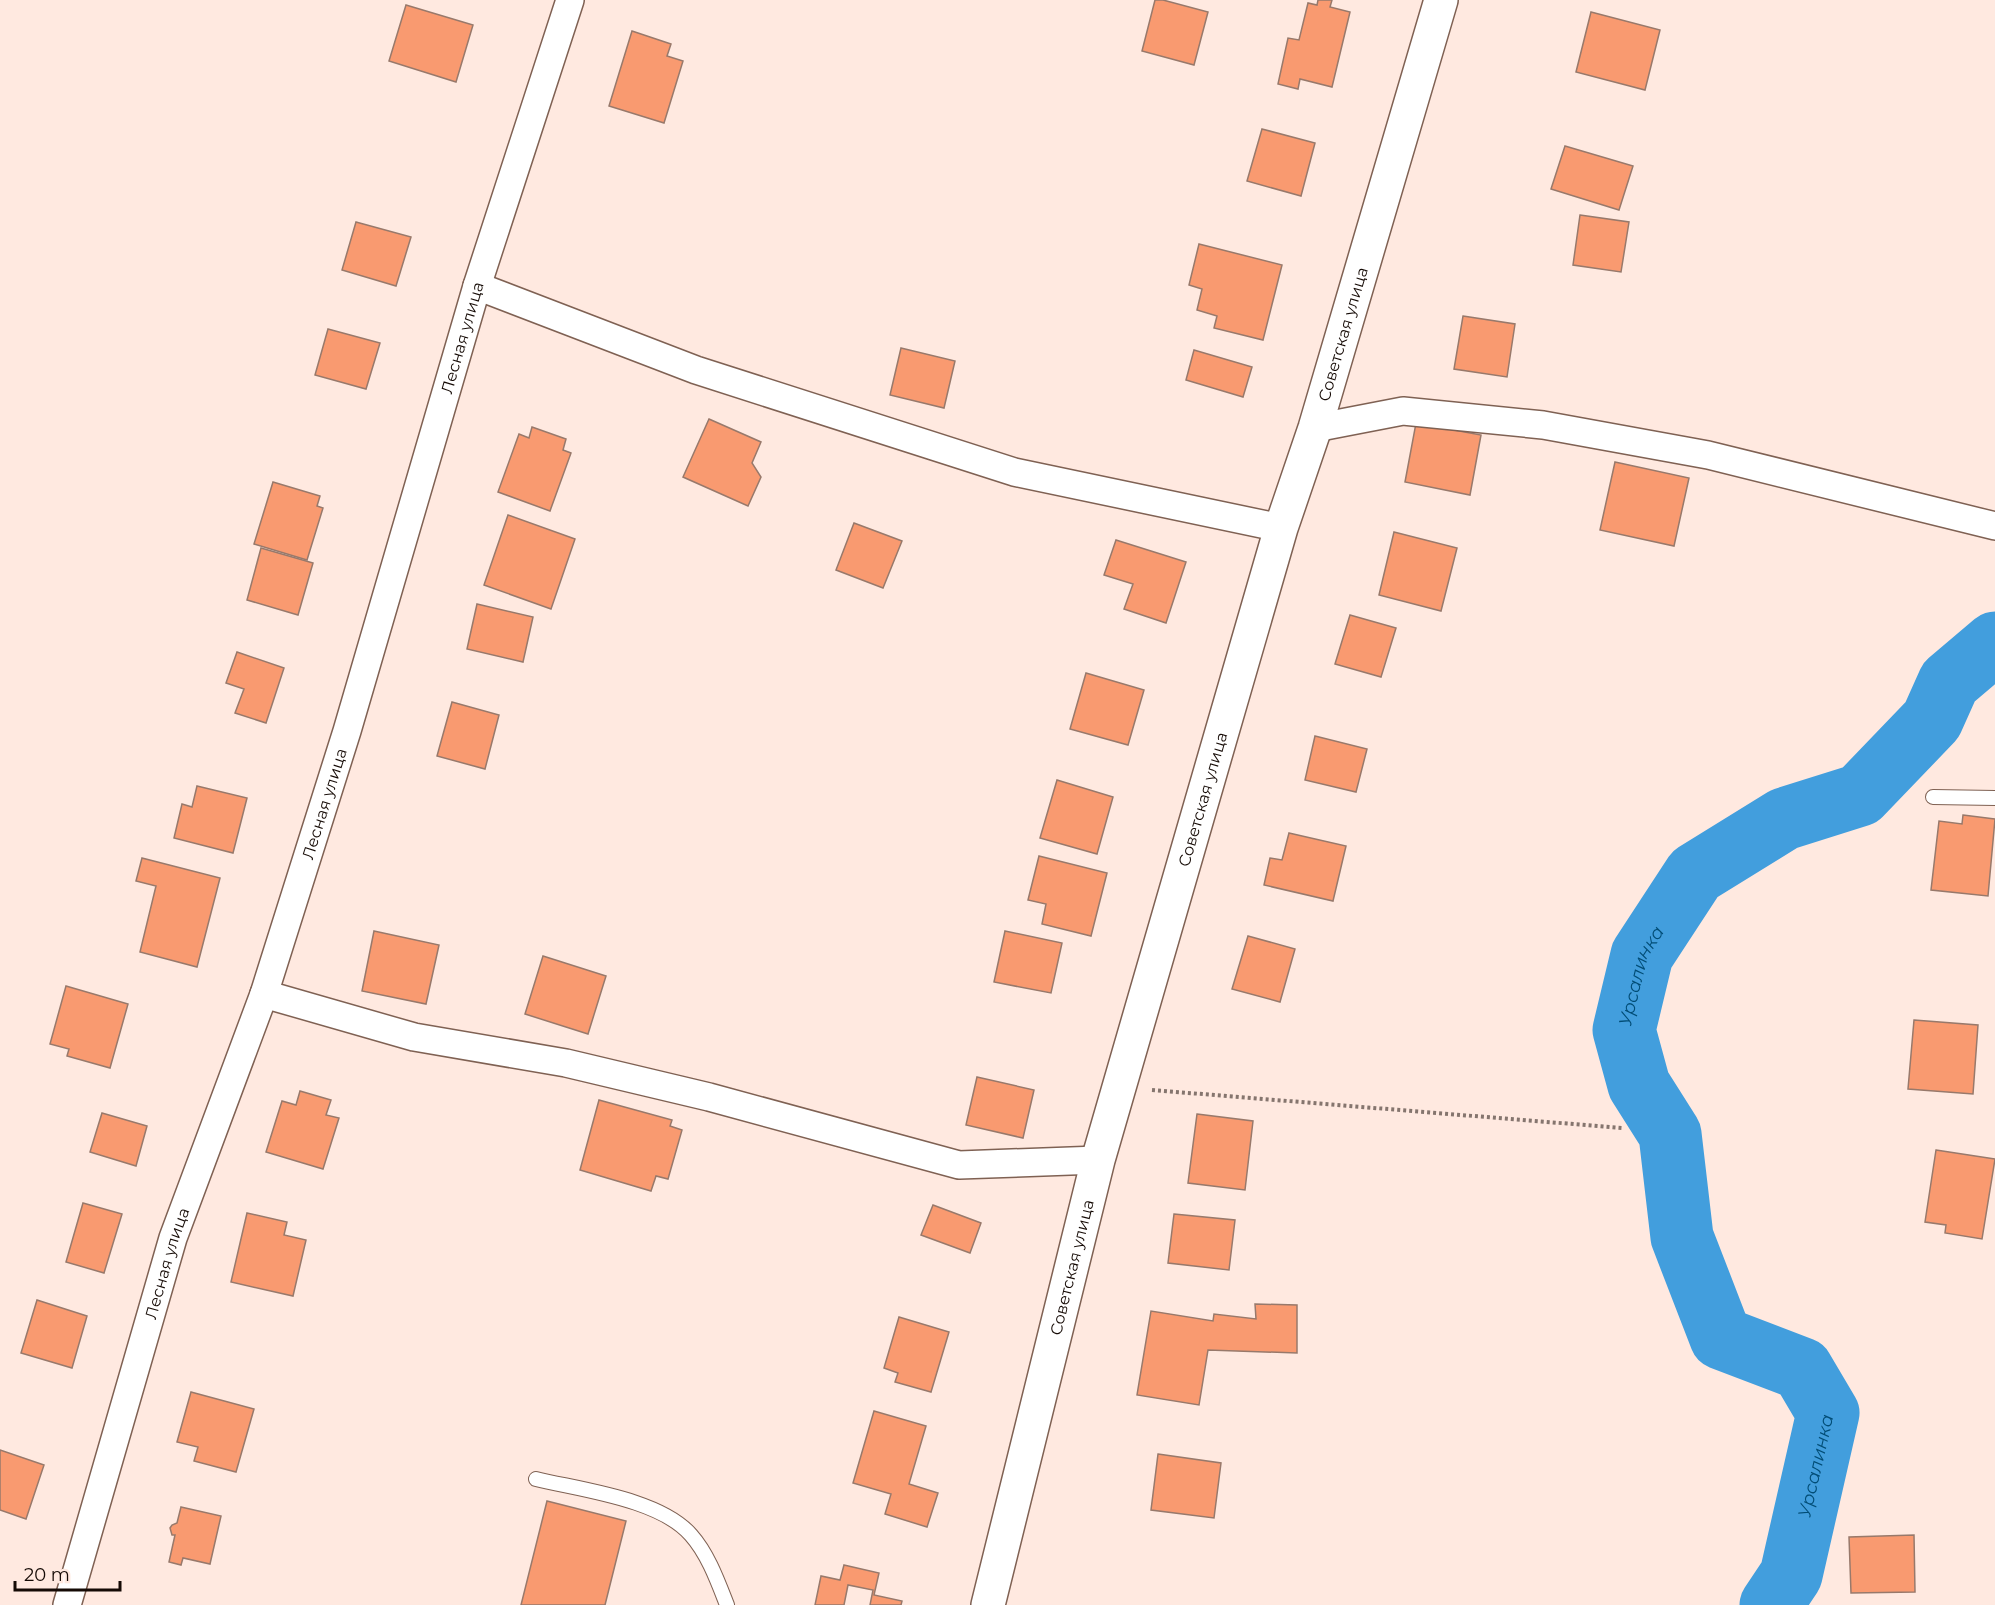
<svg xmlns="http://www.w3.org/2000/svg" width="1995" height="1605" viewBox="0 0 1995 1605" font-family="Montserrat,sans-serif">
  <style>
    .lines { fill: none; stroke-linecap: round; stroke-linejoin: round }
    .river { stroke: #429edd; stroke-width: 63 }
    .building { fill: #f99a70; stroke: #98796b; stroke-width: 1.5 }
    .service-casing { stroke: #7f6153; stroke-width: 16 }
    .minor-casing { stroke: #7f6153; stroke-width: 30 }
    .tertiary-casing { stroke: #7f6153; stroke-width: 36 }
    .path { stroke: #85756e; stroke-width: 4; stroke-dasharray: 3 3; stroke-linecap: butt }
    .service { stroke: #fff; stroke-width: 14 }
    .minor { stroke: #fff; stroke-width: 27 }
    .tertiary { stroke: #fff; stroke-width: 33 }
    .labels { text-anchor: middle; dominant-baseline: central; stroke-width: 5; stroke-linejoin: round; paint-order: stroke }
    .street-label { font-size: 16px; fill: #150a05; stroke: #ffe9e0 }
    .water-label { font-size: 18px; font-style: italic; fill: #024d76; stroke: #ffe9e0 }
  </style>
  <rect width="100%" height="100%" fill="#ffe9e0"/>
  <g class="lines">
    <path class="river" id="s1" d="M1771 1605 1791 1575 1828 1413 1802 1369 1721 1338 1682 1237 1670 1134 1639 1085 1624 1030 1642 955 1695 874 1784 819 1860 795 1932 720 1949 682 1995 643"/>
  </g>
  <g class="building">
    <polygon points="1155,0 1163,0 1208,12 1194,65 1142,51"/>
    <polygon points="1318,0 1332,0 1330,7 1350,12 1332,87 1300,79 1298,89 1278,84 1288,38 1299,40 1308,3 1317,5"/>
    <polygon points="406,5 473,25 456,82 389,61"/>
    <polygon points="1591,12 1660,30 1645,90 1576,72"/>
    <polygon points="632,31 671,44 667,56 683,61 664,123 609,106"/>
    <polygon points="1262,129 1315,143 1301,196 1247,181"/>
    <polygon points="1565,146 1633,166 1619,210 1551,189"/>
    <polygon points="1580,215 1629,222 1621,272 1573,265"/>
    <polygon points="356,222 411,237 396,286 342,270"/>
    <polygon points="1199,244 1282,265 1263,340 1214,328 1217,316 1197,310 1202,289 1189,285"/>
    <polygon points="1463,316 1515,324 1507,377 1454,369"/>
    <polygon points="328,329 380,343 366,389 315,375"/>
    <polygon points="901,348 955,361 944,408 890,395"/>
    <polygon points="1194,350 1252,367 1243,397 1186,380"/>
    <polygon points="709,419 761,442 752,463 761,477 748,506 683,477"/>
    <polygon points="1416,423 1481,435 1470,495 1405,482"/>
    <polygon points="532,427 566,439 563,450 571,453 550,511 498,492 519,434 529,438"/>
    <polygon points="1615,462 1689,478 1674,546 1600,530"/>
    <polygon points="273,482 320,496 317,506 323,508 307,560 254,544"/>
    <polygon points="508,515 575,539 551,609 484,585"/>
    <polygon points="854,523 902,541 883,588 836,570"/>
    <polygon points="1394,532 1457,548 1441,611 1379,595"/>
    <polygon points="1116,540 1186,562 1166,623 1124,609 1133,584 1104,575"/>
    <polygon points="261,548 313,563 298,615 247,600"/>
    <polygon points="477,604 533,617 523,662 467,649"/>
    <polygon points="1350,615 1396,628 1381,677 1335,664"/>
    <polygon points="237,652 284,668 266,723 235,713 244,689 226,683"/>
    <polygon points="1086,673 1144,690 1128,745 1070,729"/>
    <polygon points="452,702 499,715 485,769 437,756"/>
    <polygon points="1315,736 1367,749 1356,792 1305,780"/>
    <polygon points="1057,780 1113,797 1097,854 1040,838"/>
    <polygon points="197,786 247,798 233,853 174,838 182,804 192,807"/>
    <polygon points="1963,815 1995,819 1988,896 1931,890 1939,821 1962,824"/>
    <polygon points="1289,833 1346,846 1333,901 1264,885 1270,858 1282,860"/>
    <polygon points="1039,856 1107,873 1091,936 1042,924 1046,904 1028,900"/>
    <polygon points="142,858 220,878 197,967 140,952 156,886 136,881"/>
    <polygon points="374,931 439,945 426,1004 362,991"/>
    <polygon points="1005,931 1062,943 1051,993 994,982"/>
    <polygon points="1248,936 1295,949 1280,1002 1232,989"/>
    <polygon points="543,956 606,976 588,1034 525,1014"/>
    <polygon points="66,986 128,1004 110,1068 67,1056 69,1049 50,1044"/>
    <polygon points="1914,1020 1978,1025 1973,1094 1908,1089"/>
    <polygon points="977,1077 1034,1090 1023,1138 966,1125"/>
    <polygon points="300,1091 331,1100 326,1115 339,1118 323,1169 266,1152 282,1101 296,1105"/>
    <polygon points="599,1100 672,1120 670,1126 682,1130 668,1179 656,1176 651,1191 580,1170"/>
    <polygon points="102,1113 147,1126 136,1166 90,1152"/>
    <polygon points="1197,1114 1253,1121 1245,1190 1188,1183"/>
    <polygon points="1936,1150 1995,1159 1982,1239 1945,1233 1946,1225 1925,1222"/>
    <polygon points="83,1203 122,1214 104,1273 66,1262"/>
    <polygon points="933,1205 981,1223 970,1253 921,1235"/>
    <polygon points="247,1213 287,1222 284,1235 306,1240 293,1296 231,1282"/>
    <polygon points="1174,1214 1235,1220 1229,1270 1168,1263"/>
    <polygon points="37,1300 87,1316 72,1368 21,1353"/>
    <polygon points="1255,1304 1297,1305 1297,1353 1208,1350 1199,1405 1137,1395 1151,1311 1213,1321 1214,1314 1256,1319"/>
    <polygon points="899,1317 949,1332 931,1392 895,1382 898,1373 884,1368"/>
    <polygon points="191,1392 254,1409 236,1472 194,1461 198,1447 177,1442"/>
    <polygon points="874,1411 926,1426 909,1484 938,1493 927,1527 885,1514 891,1494 853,1483"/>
    <polygon points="0,1450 44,1465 26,1519 0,1510"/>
    <polygon points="1158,1454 1221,1463 1214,1518 1151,1510"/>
    <polygon points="547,1501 626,1521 605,1605 521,1605"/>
    <polygon points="181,1507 221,1516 210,1564 183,1558 181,1565 169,1562 175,1535 172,1535 170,1528 172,1525 177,1523"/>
    <polygon points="1914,1535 1915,1592 1851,1593 1849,1537"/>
    <polygon points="844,1565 879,1573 874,1595 902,1601 901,1605 870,1605 873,1590 848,1585 844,1605 815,1605 821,1576 840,1580"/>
  </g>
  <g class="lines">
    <defs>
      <g id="service">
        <polyline points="1933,797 1995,798"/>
        <path d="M536 1479C581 1490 660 1499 691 1535 708 1554 718 1582 727 1605"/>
      </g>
      <g id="minor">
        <polyline points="477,286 696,370 1014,472 1281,528"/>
        <polyline points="1315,428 1403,411 1543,425 1708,455 1995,526"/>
        <polyline points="264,994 414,1037 566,1063 709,1097 959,1165 1098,1160"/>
        <path id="s2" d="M67 1605 173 1238 264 994 347 731 477 286 570 0"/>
      </g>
      <g id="tertiary">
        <path id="s3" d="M988 1605 1098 1160 1281 528 1315 428 1441 0"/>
      </g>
    </defs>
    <use href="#service" class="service-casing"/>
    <use href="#minor" class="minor-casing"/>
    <use href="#tertiary" class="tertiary-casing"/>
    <polyline class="path" points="1152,1090 1622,1128"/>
    <use href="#service" class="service"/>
    <use href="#minor" class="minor"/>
    <use href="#tertiary" class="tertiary"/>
  </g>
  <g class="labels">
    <g class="street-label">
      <text stroke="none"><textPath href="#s3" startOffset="1320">Советская улица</textPath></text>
      <text stroke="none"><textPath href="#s2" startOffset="1328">Лесная улица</textPath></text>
      <text stroke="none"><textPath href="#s3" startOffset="834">Советская улица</textPath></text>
      <text stroke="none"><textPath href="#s2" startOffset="842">Лесная улица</textPath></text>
      <text stroke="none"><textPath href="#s2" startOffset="356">Лесная улица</textPath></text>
      <text stroke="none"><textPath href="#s3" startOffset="348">Советская улица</textPath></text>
    </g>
    <g class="water-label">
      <text stroke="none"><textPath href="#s1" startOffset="724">Урсалинка</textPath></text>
      <text stroke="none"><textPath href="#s1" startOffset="148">Урсалинка</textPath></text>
    </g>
  </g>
  <path d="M15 1581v9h105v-9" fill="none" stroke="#150a05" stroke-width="3"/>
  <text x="24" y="1581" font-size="18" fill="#150a05" stroke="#ffe9e0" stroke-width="4.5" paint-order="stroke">20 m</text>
</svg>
